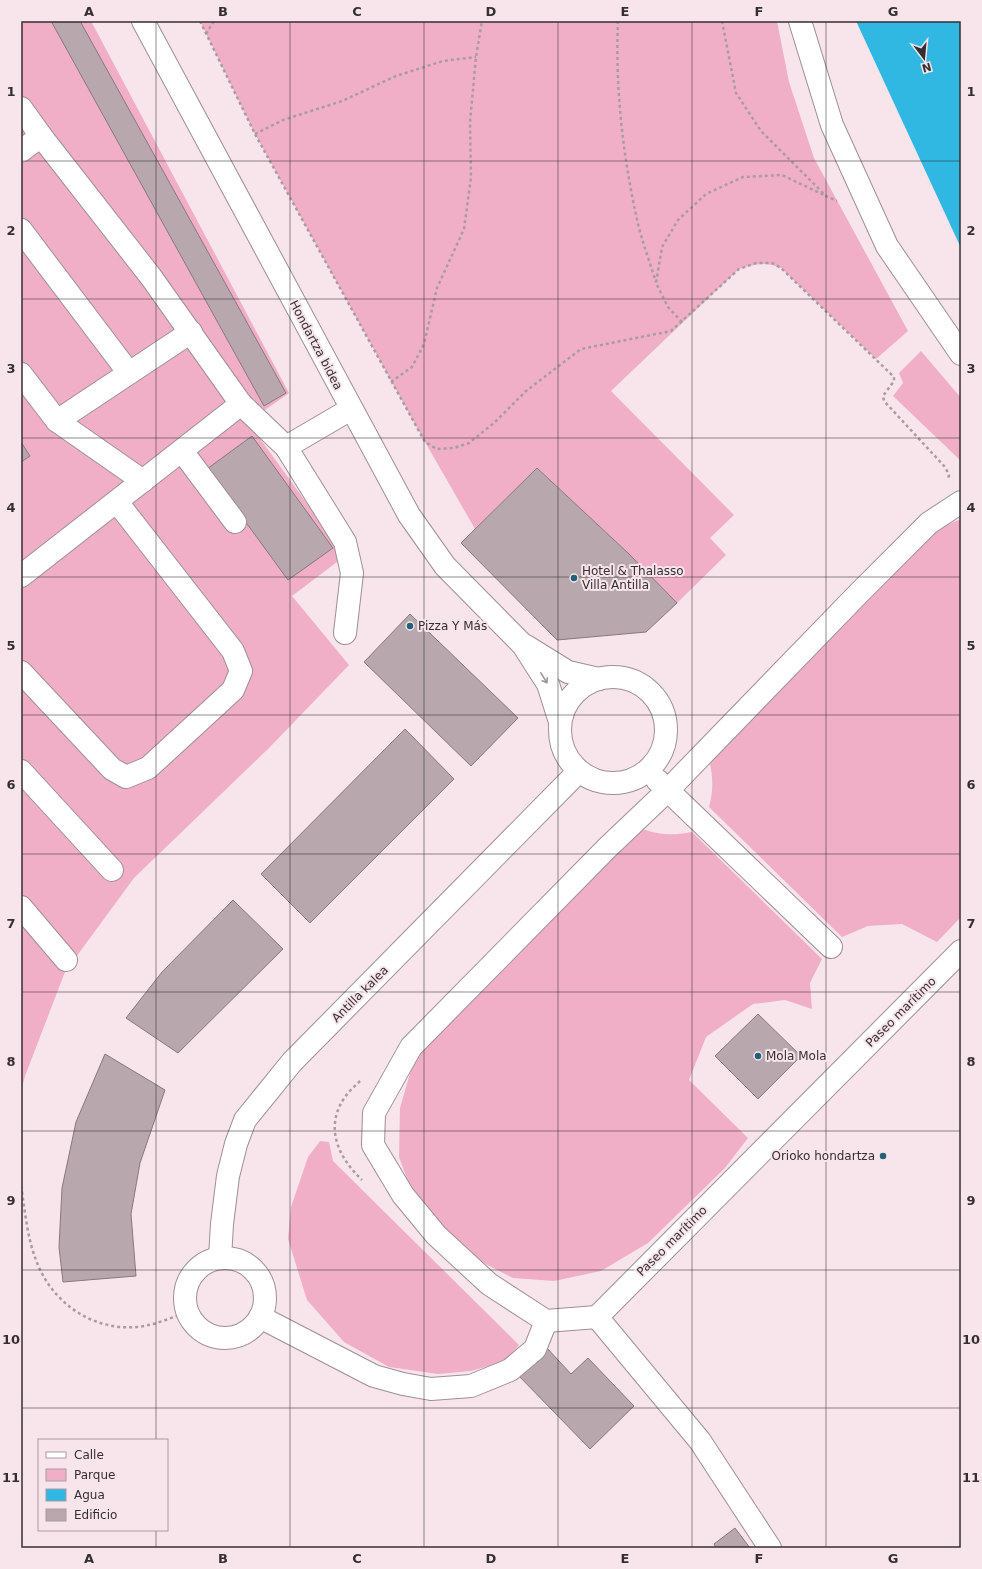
<svg xmlns="http://www.w3.org/2000/svg" width="982" height="1569" viewBox="0 0 982 1569" font-family="'DejaVu Sans',sans-serif">
  <style>
    .green { fill: #f1afc7 }
    .water { fill: #30b8e2 }
    .building { fill: #b8a7ad; stroke: #88787d }
    .lines { fill: none; stroke-linecap: round; stroke-linejoin: round }
    .minor-casing { stroke: #9f8f95; stroke-width: 24 }
    .path { stroke: #a99ca1; stroke-width: 2.5; stroke-dasharray: 3 3; stroke-linecap: butt }
    .minor { stroke: #fff; stroke-width: 22 }
    .oneway { stroke: #9a9798 }
    .grid { fill: none; stroke: #352f31; stroke-width: 1; stroke-opacity: 0.55 }
    .poi-dot { fill: #226177; stroke: #f7e5eb; stroke-width: 1.5 }
    .labels { text-anchor: middle; dominant-baseline: central; stroke-width: 4; stroke-linejoin: round; paint-order: stroke }
    .street-label { font-size: 12px; fill: #352f31; stroke: #f7e5eb }
    .poi-label { font-size: 12px; fill: #352f31; stroke: #f7e5eb; text-anchor: start }
    .neatline { fill: none; stroke: #352f31; stroke-width: 1.5 }
    .grid-label { font-size: 13px; text-anchor: middle; font-weight: bold; fill: #352f31 }
  </style>
  <rect width="100%" height="100%" fill="#f7e5eb"/>
  <g class="green">
    <polygon points="21,21 91,21 289,393 248,422 345,556 292,596 349,665 270,747 134,878 65,972 25,1076 21,1091"/>
    <path d="M200 21H777L789 82 814 158 908 331 876 359 781 268C766 261 754 264 739 269L611 391 734 515 710 538 726 555 677 603 628 553 537 468 475 529 425 442 255 134Z"/>
    <polygon points="921,351 961,398 961,461 893,396 903,383 899,373"/>
    <path d="M961 519V917L937 942 902 924 868 926 842 937 709 807C714 789 713 774 708 756L912 546 944 526Z"/>
    <path d="M639 828C660 835 671 836 692 832L822 959 810 983 812 1009 785 1000 753 1004 706 1037 689 1080 748 1138 725 1168 648 1243 601 1271 554 1281 513 1278 468 1255 415 1200 399 1157 400 1108 413 1063 444 1022Z"/>
    <polygon points="320,1141 329,1142 333,1161 519,1345 507,1361 471,1371 438,1374 389,1367 344,1342 307,1300 288,1239 291,1207 308,1157"/>
  </g>
  <polygon class="water" points="856,21 961,21 961,248"/>
  <g class="building">
    <polygon points="51,21 80,21 286,393 264,406"/>
    <polygon points="252,436 333,548 288,580 207,469"/>
    <polygon points="21,442 30,456 21,462"/>
    <polygon points="537,468 628,553 677,603 646,632 557,640 461,543"/>
    <polygon points="410,614 518,718 471,766 364,662"/>
    <polygon points="405,729 454,779 310,923 261,874"/>
    <polygon points="233,900 283,949 178,1053 126,1018 162,972"/>
    <polygon points="758,1014 801,1056 758,1099 715,1056"/>
    <polygon points="105,1054 165,1090 140,1163 131,1214 136,1276 63,1282 59,1247 62,1188 76,1122"/>
    <polygon points="546,1347 571,1374 588,1358 634,1406 590,1449 517,1374"/>
    <polygon points="735,1528 750,1548 716,1548 714,1544"/>
  </g>
  <g class="lines">
    <defs>
      <g id="minor">
        <polyline points="143,21 409,515 445,566 523,645 548,684 560,722"/>
        <polyline points="800,21 832,125 887,246 961,354"/>
        <polyline points="21,108 41,136"/>
        <polyline points="21,151 41,136 151,277 241,404 286,447 345,542 352,573 345,633"/>
        <polyline points="21,230 129,373"/>
        <polyline points="21,374 57,421 143,481"/>
        <polyline points="57,421 191,332"/>
        <polyline points="286,447 351,409"/>
        <polyline points="182,451 235,522"/>
        <polyline points="21,576 241,404"/>
        <polyline points="526,646 568,672 599,679"/>
        <polyline points="21,672 112,769 126,777 148,768 233,690 241,671 233,651 117,502"/>
        <circle cx="613" cy="730" r="53"/>
        <polyline points="21,771 112,870"/>
        <polyline points="657,780 831,947"/>
        <polyline points="21,907 66,960"/>
        <circle cx="225" cy="1298" r="40"/>
        <polyline points="220,1258 222,1224 228,1176 236,1144 245,1120 292,1062 579,771"/>
        <polyline points="260,1317 374,1376 403,1384 431,1389 471,1386 510,1370 535,1349 546,1321"/>
        <polyline points="597,1317 546,1321 489,1284 436,1235 403,1195 373,1145 374,1113 411,1047 607,848 668,790 859,593 929,523 961,502"/>
        <polyline points="770,1548 700,1441 597,1317 961,951"/>
      </g>
    </defs>
    <use href="#minor" class="minor-casing"/>
    <g class="path">
      <polyline points="200,21 255,134 425,442 437,449 454,448 469,443 494,423 526,391 581,349 671,331 739,269 756,263 772,263 781,268 894,377 894,381 883,396 884,401 945,467 949,475 948,479"/>
      <path d="M618 21C615 88 623 158 638 224 643 244 650 263 656 282"/>
      <polyline points="722,21 736,93 761,131 826,196 837,201"/>
      <polyline points="206,34 214,21"/>
      <polyline points="255,134 283,120 342,101 396,76 443,61 476,57"/>
      <polyline points="682,322 668,307 656,283 662,247 678,220 706,194 743,177 782,175 826,196"/>
      <polyline points="391,382 412,367 424,344 437,288 464,229 471,178 470,122 476,57 482,21"/>
      <path d="M360 1081C355 1086 349 1091 345 1097 324 1127 338 1157 362 1180"/>
      <path d="M21 1186C25 1210 27 1237 36 1260 51 1302 92 1331 137 1327 155 1325 171 1318 187 1312"/>
    </g>
    <use href="#minor" class="minor"/>
  </g>
  <defs><path id="oneway-shaft" d="M-6 0H5M1.5-3L5.5 0L1.5 3" fill="none" stroke-width="1.6" stroke-linecap="round" stroke-linejoin="round"/></defs>
  <use class="oneway" href="#oneway-shaft" transform="translate(544 678) rotate(58)"/>
  <path class="grid" d="M156 21V1440M290 21V1548M424 21V1548M558 21V1548M692 21V1548M826 21V1548M21 161H961M21 299H961M21 438H961M21 577H961M21 715H961M21 854H961M21 992H961M21 1131H961M21 1270H961M21 1408H961M156 1530V1548"/>
  <g class="poi-dot">
    <circle cx="574" cy="578" r="4"/>
    <circle cx="410" cy="626" r="4"/>
    <circle cx="758" cy="1056" r="4"/>
    <circle cx="883" cy="1156" r="4"/>
  </g>
  <g class="labels">
    <g class="street-label">
      <text transform="translate(316 345) rotate(62)">Hondartza bidea</text>
      <text transform="translate(360 994) rotate(-45)">Antilla kalea</text>
      <text transform="translate(901 1012) rotate(-45)">Paseo marítimo</text>
      <text transform="translate(672 1241) rotate(-45)">Paseo marítimo</text>
    </g>
    <g class="poi-label">
      <text x="582" y="571">Hotel &amp; Thalasso<tspan x="582" dy="14">Villa Antilla</tspan></text>
      <text x="418" y="626">Pizza Y Más</text>
      <text x="766" y="1056">Mola Mola</text>
      <text x="875" y="1156" text-anchor="end">Orioko hondartza</text>
    </g>
  </g>
  <rect width="982" height="1569" fill="none" stroke="#f7e5eb" stroke-width="44"/>
  <rect x="38" y="1439" width="130" height="92" fill="#f7e5eb" stroke="#a99ca1"/>
  <rect x="46" y="1452" width="20" height="6" fill="#ffffff" stroke="#a99ca1"/>
  <text x="74" y="1459" font-size="12" fill="#352f31">Calle</text>
  <rect x="46" y="1469" width="20" height="12" fill="#f1afc7" stroke="#a99ca1"/>
  <text x="74" y="1479" font-size="12" fill="#352f31">Parque</text>
  <rect x="46" y="1489" width="20" height="12" fill="#30b8e2" stroke="#a99ca1"/>
  <text x="74" y="1499" font-size="12" fill="#352f31">Agua</text>
  <rect x="46" y="1509" width="20" height="12" fill="#b8a7ad" stroke="#a99ca1"/>
  <text x="74" y="1519" font-size="12" fill="#352f31">Edificio</text>
  <g transform="translate(924 58) rotate(164)" stroke="#f7e5eb" stroke-width="3" paint-order="stroke">
  <path d="M0-3L7 15L0 10L-7 15Z" fill="#352f31"/>
  <text y="-6" font-size="11" font-weight="bold" text-anchor="middle" fill="#352f31">N</text>
  </g>
  <rect x="22" y="22" width="938" height="1525" class="neatline"/>
  <g class="grid-label">
    <text x="89" y="16">A</text>
    <text x="223" y="16">B</text>
    <text x="357" y="16">C</text>
    <text x="491" y="16">D</text>
    <text x="625" y="16">E</text>
    <text x="759" y="16">F</text>
    <text x="893" y="16">G</text>
    <text x="11" y="96">1</text>
    <text x="971" y="96">1</text>
    <text x="11" y="235">2</text>
    <text x="971" y="235">2</text>
    <text x="11" y="373">3</text>
    <text x="971" y="373">3</text>
    <text x="11" y="512">4</text>
    <text x="971" y="512">4</text>
    <text x="11" y="650">5</text>
    <text x="971" y="650">5</text>
    <text x="11" y="789">6</text>
    <text x="971" y="789">6</text>
    <text x="11" y="928">7</text>
    <text x="971" y="928">7</text>
    <text x="11" y="1066">8</text>
    <text x="971" y="1066">8</text>
    <text x="11" y="1205">9</text>
    <text x="971" y="1205">9</text>
    <text x="11" y="1344">10</text>
    <text x="971" y="1344">10</text>
    <text x="11" y="1482">11</text>
    <text x="971" y="1482">11</text>
    <text x="89" y="1563">A</text>
    <text x="223" y="1563">B</text>
    <text x="357" y="1563">C</text>
    <text x="491" y="1563">D</text>
    <text x="625" y="1563">E</text>
    <text x="759" y="1563">F</text>
    <text x="893" y="1563">G</text>
  </g>
</svg>
